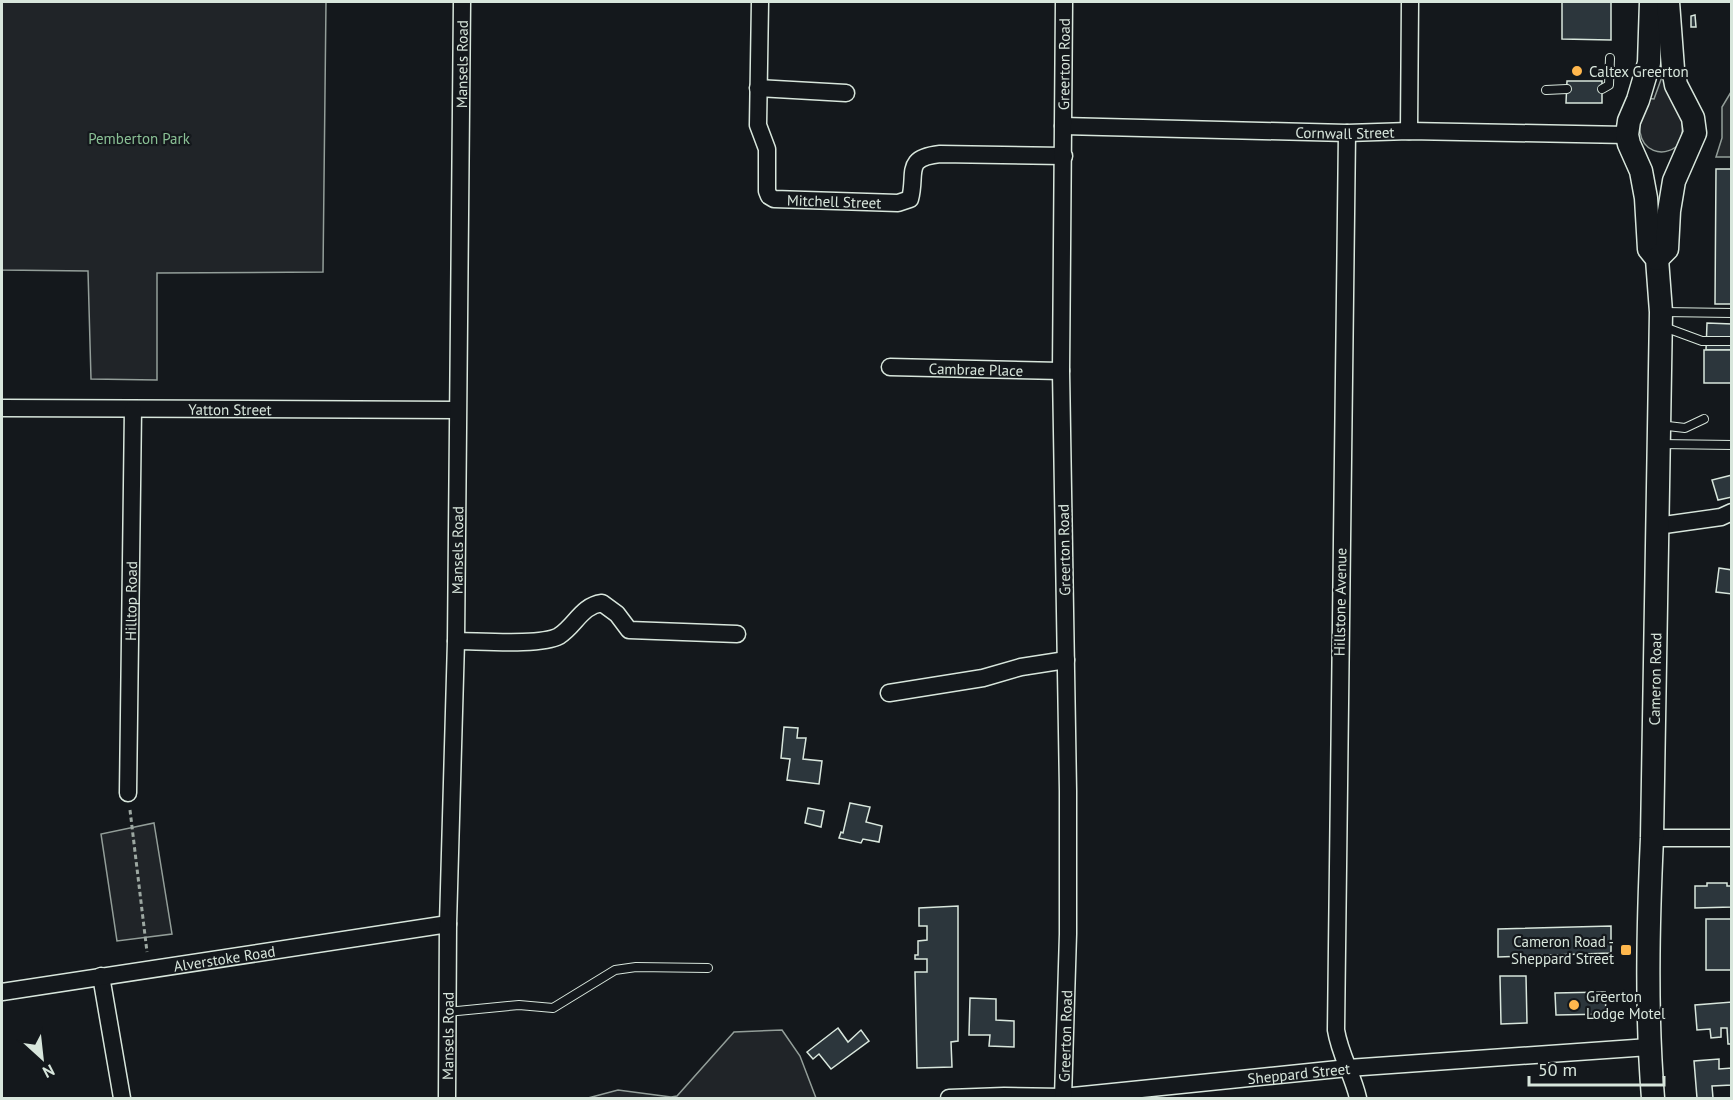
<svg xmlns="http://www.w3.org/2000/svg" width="1733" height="1100" viewBox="0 0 1733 1100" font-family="'PT Sans',sans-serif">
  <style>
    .green { fill: #202428; stroke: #939e99; stroke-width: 1.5 }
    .parking { fill: #24282b; stroke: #939e99; stroke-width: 1.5 }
    .building { fill: #2c363c; stroke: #d8e6dc; stroke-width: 1.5 }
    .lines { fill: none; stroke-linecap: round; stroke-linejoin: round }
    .service-casing { stroke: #d8e6dc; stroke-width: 10 }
    .minor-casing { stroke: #d8e6dc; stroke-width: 19 }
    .secondary-casing { stroke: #d8e6dc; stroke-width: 25 }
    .path { stroke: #9da8a2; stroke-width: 3; stroke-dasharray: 4.5 3; stroke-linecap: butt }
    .service { stroke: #14181c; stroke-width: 8 }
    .minor { stroke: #14181c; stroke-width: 16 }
    .secondary { stroke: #14181c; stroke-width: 22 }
    .poi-dot { fill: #ffb74d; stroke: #14181c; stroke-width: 2 }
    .labels { text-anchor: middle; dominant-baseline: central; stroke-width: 4.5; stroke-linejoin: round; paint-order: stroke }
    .street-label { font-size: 15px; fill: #d8e6dc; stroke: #14181c }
    .poi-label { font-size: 15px; fill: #d8e6dc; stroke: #14181c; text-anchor: start }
    .park-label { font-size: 15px; fill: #8ac095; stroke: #14181c }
  </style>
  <rect width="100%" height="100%" fill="#14181c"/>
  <g class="green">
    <polygon points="2,2 326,2 323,272 157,273 157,380 91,379 88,271 2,270"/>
    <path d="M1663 74C1672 95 1693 126 1676 147 1661 157 1643 151 1640 132 1638 122 1643 109 1645 98L1654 99Z"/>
    <polygon points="154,823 172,934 117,941 101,834"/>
    <polygon points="782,1030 800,1056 816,1098 588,1098 618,1090 671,1097 677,1096 734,1032"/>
  </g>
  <polygon class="parking" points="1731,92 1731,157 1716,157 1722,138 1722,107"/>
  <g class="building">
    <polygon points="1562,2 1611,2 1611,40 1562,39"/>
    <polygon points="1695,15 1696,27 1691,27 1691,16"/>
    <polygon points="1567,81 1602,81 1602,103 1566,103"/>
    <polygon points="1716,169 1732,169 1732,304 1715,304"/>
    <polygon points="1707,323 1732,324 1732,350 1706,350"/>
    <rect x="1704" y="350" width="28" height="33"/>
    <polygon points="1732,475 1732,497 1718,500 1712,480"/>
    <polygon points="1719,568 1732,570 1732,594 1716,592"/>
    <polygon points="784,727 798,728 797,738 806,738 803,759 822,761 819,784 787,780 790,759 781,758"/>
    <polygon points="850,803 870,807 866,822 882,826 879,842 863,839 861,843 839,838 841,832 843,833"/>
    <polygon points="808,808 824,811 821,827 805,823"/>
    <polygon points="1707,883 1727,883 1727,886 1732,886 1732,907 1695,908 1695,886 1707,886"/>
    <polygon points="958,906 958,1041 951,1042 952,1067 917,1068 915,972 927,972 927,959 915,959 915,955 918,955 918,941 927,940 927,926 919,926 919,908"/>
    <rect x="1706" y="919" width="26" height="51"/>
    <polygon points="1611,926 1611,953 1498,957 1498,929"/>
    <polygon points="1500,976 1526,976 1527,1023 1501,1024"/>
    <polygon points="1605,992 1606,1014 1556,1015 1555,993"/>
    <polygon points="970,998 996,999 996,1020 1014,1021 1014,1047 989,1046 990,1035 969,1035"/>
    <polygon points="1732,1002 1732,1044 1728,1044 1727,1028 1721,1028 1721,1037 1711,1038 1710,1029 1697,1030 1695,1005"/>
    <polygon points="838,1028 848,1042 861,1030 869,1041 831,1069 819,1054 813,1059 807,1052"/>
    <polygon points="1719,1059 1719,1069 1732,1068 1732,1085 1712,1086 1713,1098 1697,1098 1694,1061"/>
  </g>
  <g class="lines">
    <defs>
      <g id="service">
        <polyline points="1602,89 1609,85 1610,58"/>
        <polyline points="1546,90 1567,89"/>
        <polyline points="1663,312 1732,313"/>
        <polyline points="1664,327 1702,341 1732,341"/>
        <polyline points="1659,425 1685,428 1704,419"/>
        <polyline points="1660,444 1732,445"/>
        <polyline points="447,1012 519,1005 553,1008 615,970 636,967 708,968"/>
      </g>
      <g id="minor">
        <path id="s1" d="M760 2 758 125 767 149V191L769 196 774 199 898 203 910 199C917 173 903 158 940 154L1064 156"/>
        <polyline points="758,88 846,93"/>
        <path id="s2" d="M1063 126 1347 133 1409 131 1627 135"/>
        <polyline points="1409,131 1410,2"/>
        <path d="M1347 133 1336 1030C1340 1055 1353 1075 1358 1098"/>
        <path id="s3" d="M890 367 1061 371"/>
        <path id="s4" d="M2 408 457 410"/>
        <polyline points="1657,526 1721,517 1732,512"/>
        <path d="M456 641C480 641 541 646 559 636 576 625 581 606 602 603L617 614 629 630 737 634"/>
        <polyline points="889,693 983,678 1021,667 1066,660"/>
        <path id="s5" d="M128 793 133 409"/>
        <polyline points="1652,838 1732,838"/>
        <polyline points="101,976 122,1098"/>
        <path id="s6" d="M2 992 448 924"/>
        <path id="s7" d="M447 1098 448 924 456 641 462 2"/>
        <path id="s8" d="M949 1098 1004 1096 1063 1097 1348 1068 1649 1047"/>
        <path id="s9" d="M1063 1098 1068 934V791L1061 371 1064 2"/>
      </g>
      <g id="secondary">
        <path d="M1651 2 1649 63 1638 100 1629 121 1627 135 1629 144 1641 171 1646 198 1649 249 1657 259 1661 312 1652 838C1648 925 1646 1012 1653 1098"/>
        <polyline points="1657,259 1667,249 1669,211 1674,181 1695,133 1693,118 1676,85 1673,69 1668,2"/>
      </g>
    </defs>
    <use href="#service" class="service-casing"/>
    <use href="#minor" class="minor-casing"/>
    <use href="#secondary" class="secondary-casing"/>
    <polyline class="path" points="130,810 147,952"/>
    <use href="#service" class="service"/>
    <use href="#minor" class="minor"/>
    <use href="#secondary" class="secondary"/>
  </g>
  <g class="poi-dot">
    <circle cx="1577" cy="71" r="6"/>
    <rect x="1620" y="944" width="12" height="12" rx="3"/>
    <circle cx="1574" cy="1005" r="6"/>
  </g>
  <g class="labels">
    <g class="street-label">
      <text stroke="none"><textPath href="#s7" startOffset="1034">Mansels Road</textPath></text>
      <text stroke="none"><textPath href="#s9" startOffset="1034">Greerton Road</textPath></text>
      <text stroke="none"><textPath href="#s2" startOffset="282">Cornwall Street</textPath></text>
      <text stroke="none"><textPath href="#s1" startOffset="262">Mitchell Street</textPath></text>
      <text stroke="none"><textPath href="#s3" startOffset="86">Cambrae Place</textPath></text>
      <text stroke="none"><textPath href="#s4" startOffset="228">Yatton Street</textPath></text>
      <text stroke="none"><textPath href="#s7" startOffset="548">Mansels Road</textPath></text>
      <text transform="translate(1064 550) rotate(-91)">Greerton Road</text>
      <text stroke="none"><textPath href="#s5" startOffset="192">Hilltop Road</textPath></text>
      <text transform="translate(1340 602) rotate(-89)">Hillstone Avenue</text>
      <text transform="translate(1655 679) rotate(-89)">Cameron Road</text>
      <text stroke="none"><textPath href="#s6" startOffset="225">Alverstoke Road</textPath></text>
      <text stroke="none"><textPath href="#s7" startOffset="62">Mansels Road</textPath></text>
      <text stroke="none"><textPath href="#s9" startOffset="62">Greerton Road</textPath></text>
      <text stroke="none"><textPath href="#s8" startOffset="351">Sheppard Street</textPath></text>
    </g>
    <g class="poi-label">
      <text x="1589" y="71">Caltex Greerton</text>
      <text x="1614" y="941" text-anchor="end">Cameron Road -<tspan x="1614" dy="17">Sheppard Street</tspan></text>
      <text x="1586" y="996">Greerton<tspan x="1586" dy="17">Lodge Motel</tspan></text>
    </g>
    <g class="park-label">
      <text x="139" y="138">Pemberton Park</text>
    </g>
  </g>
  <rect width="1733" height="1100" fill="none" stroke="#d8e6dc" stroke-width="6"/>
  <g transform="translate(42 1058) rotate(153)" stroke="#14181c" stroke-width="4.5" paint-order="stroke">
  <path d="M0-4.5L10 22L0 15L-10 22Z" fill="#d8e6dc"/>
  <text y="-9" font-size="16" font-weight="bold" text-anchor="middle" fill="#d8e6dc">N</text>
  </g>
  <path d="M1529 1076v9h135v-9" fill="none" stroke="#d8e6dc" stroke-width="3"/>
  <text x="1538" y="1076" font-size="18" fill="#d8e6dc" stroke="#14181c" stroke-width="4.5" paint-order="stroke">50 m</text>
</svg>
